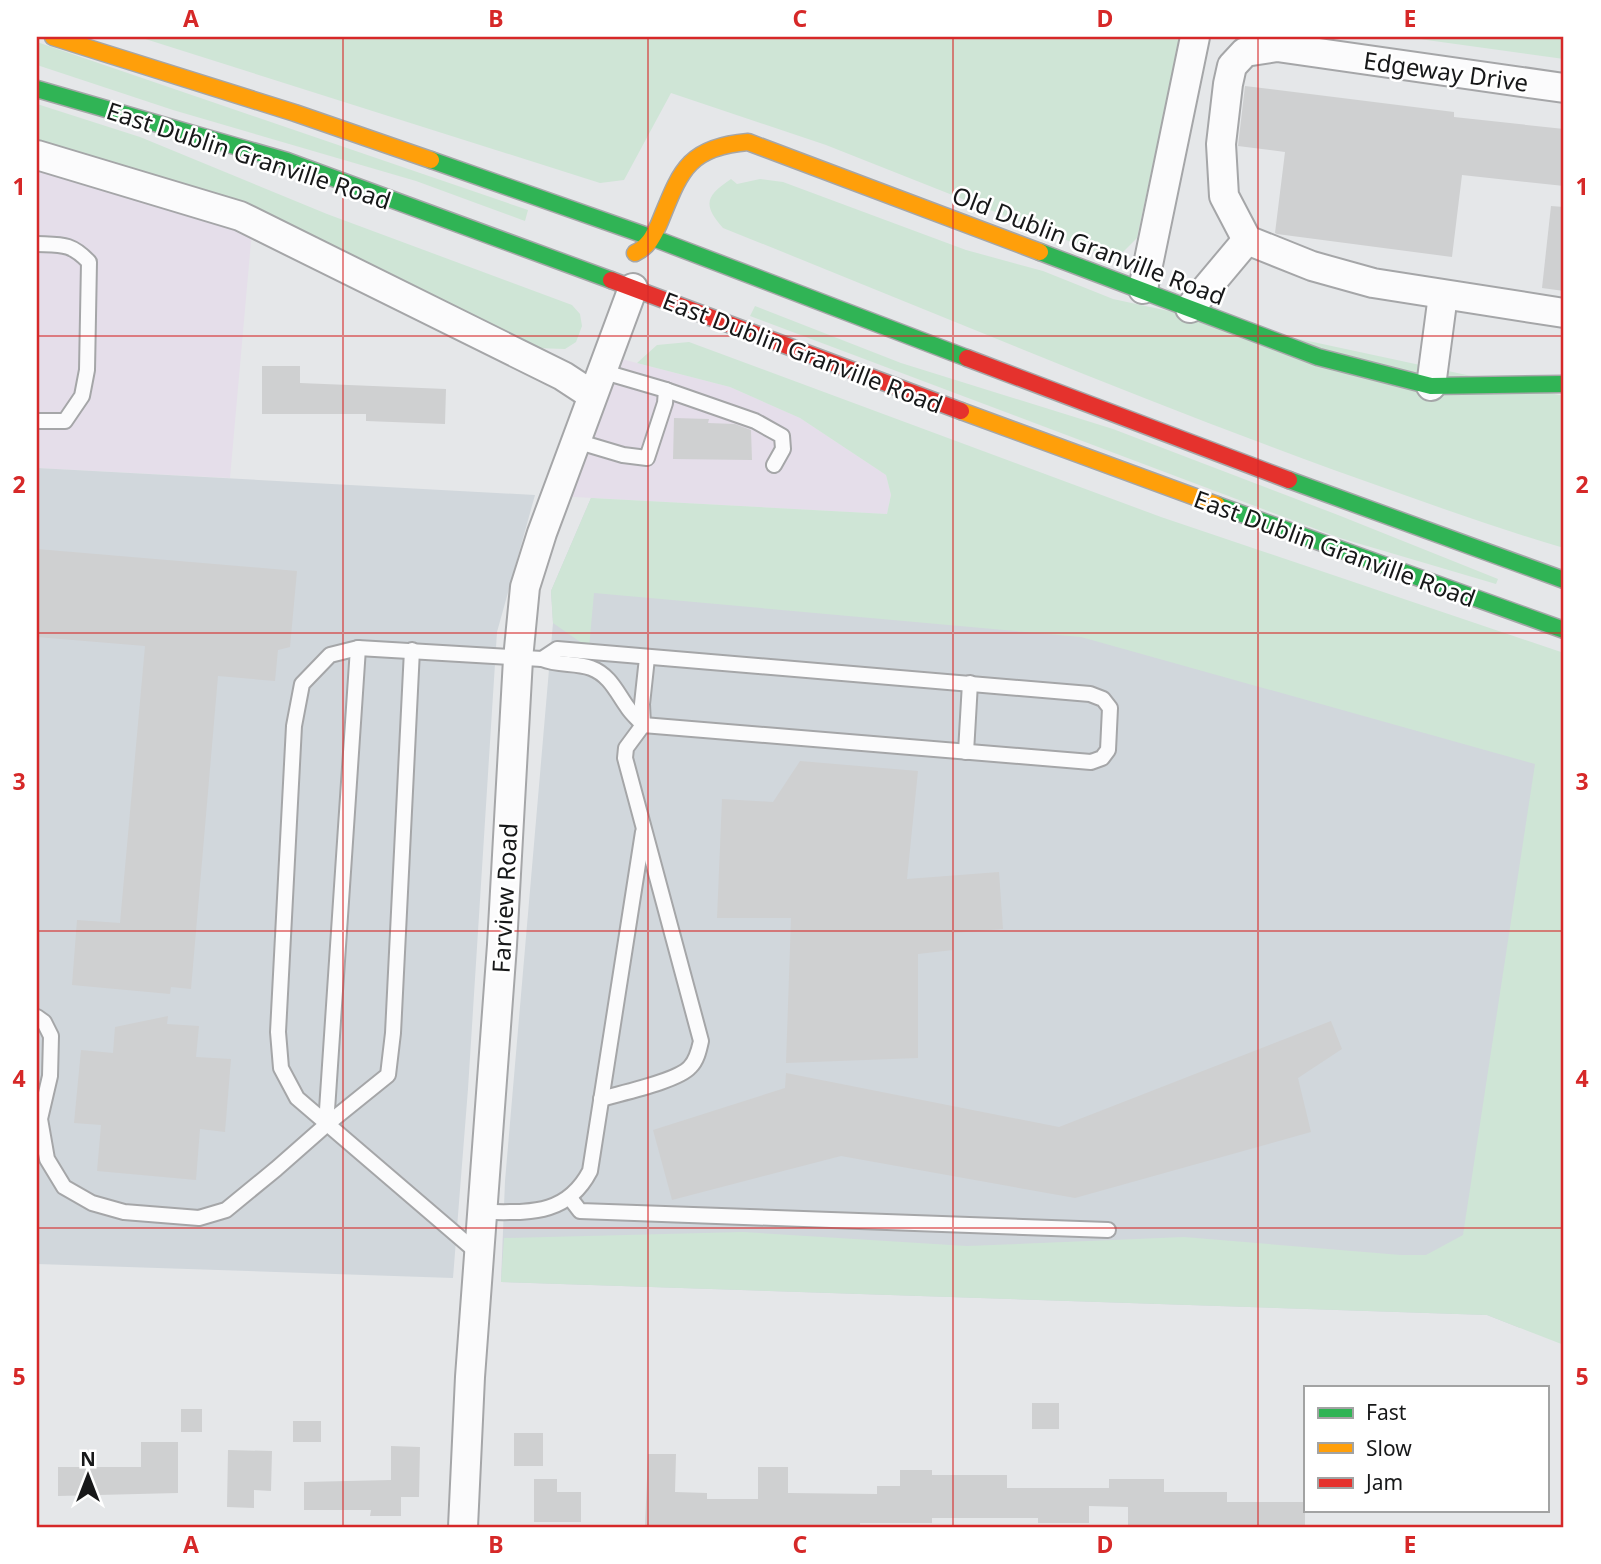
<svg xmlns="http://www.w3.org/2000/svg" width="1601" height="1564" viewBox="0 0 1601 1564" font-family="'Noto Sans',sans-serif">
  <style>
    .commercial { fill: #e5deea }
    .built { fill: #d1d7dc }
    .green { fill: #cfe5d6 }
    .building { fill: #cfd0d1 }
    .lines { fill: none; stroke-linecap: round; stroke-linejoin: round }
    .lane-casing { stroke: #a5a6a8; stroke-width: 18 }
    .street-casing { stroke: #a5a6a8; stroke-width: 32 }
    .fast-casing { stroke: #a5a6a8; stroke-width: 19 }
    .slow-casing { stroke: #a5a6a8; stroke-width: 19 }
    .jam-casing { stroke: #a5a6a8; stroke-width: 19 }
    .lane { stroke: #fbfbfc; stroke-width: 14 }
    .street { stroke: #fbfbfc; stroke-width: 28 }
    .fast { stroke: #30b455; stroke-width: 16 }
    .slow { stroke: #ff9f0a; stroke-width: 16 }
    .jam { stroke: #e5322d; stroke-width: 16 }
    .grid { fill: none; stroke: #d62828; stroke-width: 2; stroke-opacity: 0.55 }
    .labels { text-anchor: middle; dominant-baseline: central; stroke-width: 5; stroke-linejoin: round; paint-order: stroke }
    .street-label { font-size: 24px; fill: #171819; stroke: #fff }
    .neatline { fill: none; stroke: #d62828; stroke-width: 2.5 }
    .grid-label { font-size: 23px; text-anchor: middle; font-weight: bold; fill: #d62828 }
  </style>
  <rect width="100%" height="100%" fill="#e5e7e9"/>
  <g class="commercial">
    <polygon points="37,142 254,208 230,478 37,468"/>
    <polygon points="606,355 730,387 800,418 886,475 891,495 887,514 556,496"/>
  </g>
  <g class="built">
    <polygon points="37,468 535,495 497,632 468,1089 453,1278 37,1264"/>
    <polygon points="591,498 1564,653 1564,1013 1520,1328 1487,1315 501,1282 505,1181 553,623 551,591"/>
  </g>
  <g class="green">
    <polygon points="139,37 1180,37 1137,238 1123,252 1104,255 826,145 671,93 624,180 600,183"/>
    <polygon points="1405,37 1564,37 1564,59"/>
    <polygon points="37,42 528,210 525,221 416,181 173,110 37,65"/>
    <polygon points="37,104 140,137 327,214 572,305 580,314 582,326 576,342 565,349 535,348 293,226 254,208 37,142"/>
    <path d="M731 179 737 184 760 179 783 182 966 250 1043 271 1113 299 1564 396V548C1486 525 1410 497 1334 470 1128 395 926 309 723 228 702 204 706 196 731 179Z"/>
    <polygon points="755,306 901,363 1113,429 1338,515 1498,579 1496,584 1340,538 750,316"/>
    <polygon points="689,342 1161,517 1564,653 1564,1345 1487,1315 501,1282 504,1238 743,1232 967,1246 1184,1237 1401,1255 1426,1255 1463,1235 1535,764 1081,637 594,593 589,648 553,623 551,591 591,498 887,514 891,495 886,475 800,418 730,387 637,363 657,345"/>
  </g>
  <g class="building">
    <polygon points="1245,86 1454,112 1454,117 1564,129 1564,186 1462,175 1452,257 1277,234 1275,233 1285,152 1238,146"/>
    <polygon points="1551,206 1564,207 1564,291 1542,288"/>
    <polygon points="262,366 300,366 300,383 446,389 445,424 366,421 366,414 262,414"/>
    <polygon points="674,418 709,419 708,423 735,424 751,430 752,460 673,459"/>
    <polygon points="37,549 297,571 290,647 278,650 275,681 218,676 191,989 171,987 170,994 72,985 77,920 120,923 145,646 37,637"/>
    <polygon points="800,761 918,771 907,879 999,872 1003,929 953,933 953,950 918,954 918,1058 786,1063 791,918 717,918 722,799 773,802"/>
    <polygon points="168,1016 167,1024 199,1026 196,1057 231,1059 225,1132 200,1129 196,1180 97,1171 101,1125 74,1123 81,1050 113,1053 115,1027"/>
    <polygon points="1331,1021 1342,1049 1298,1078 1311,1132 1075,1198 841,1156 672,1200 653,1130 785,1088 786,1073 1059,1127"/>
    <rect x="1032" y="1403" width="27" height="26"/>
    <rect x="181" y="1409" width="21" height="23"/>
    <rect x="293" y="1421" width="28" height="21"/>
    <rect x="514" y="1433" width="29" height="33"/>
    <polygon points="141,1442 178,1442 178,1493 58,1496 58,1467 141,1467"/>
    <polygon points="391,1446 420,1447 419,1497 401,1497 401,1516 370,1516 371,1510 304,1510 304,1482 391,1480"/>
    <polygon points="228,1450 272,1451 271,1491 254,1490 254,1508 227,1507"/>
    <polygon points="648,1454 676,1454 675,1492 707,1493 707,1499 758,1499 758,1467 788,1467 788,1493 877,1494 877,1486 900,1486 900,1470 932,1470 932,1475 1007,1475 1007,1488 1109,1488 1109,1479 1164,1479 1164,1492 1227,1492 1227,1502 1305,1502 1305,1527 1128,1526 1128,1507 1089,1506 1089,1523 1038,1523 1038,1518 932,1518 932,1523 860,1523 860,1527 645,1527"/>
    <polygon points="534,1479 557,1479 557,1492 581,1492 581,1522 534,1522"/>
  </g>
  <g class="lines">
    <defs>
      <g id="lane">
        <path d="M37 244C62 245 71 243 89 262L87 370 82 396 65 421H37"/>
        <polyline points="666,390 755,421 782,436 783,449 774,465"/>
        <polyline points="576,441 623,455 647,458 665,403 666,390 601,371"/>
        <path d="M542 659 557 649 1090 694 1103 699 1110 708 1108 750 1102 758 1091 762 643 725 626 748 625 758 701 1041C699 1050 697 1060 690 1067 678 1081 621 1093 601 1099"/>
        <polyline points="643,725 642,704 647,658"/>
        <polyline points="966,752 970,683"/>
        <polyline points="37,1017 44,1022 51,1036 50,1076 40,1119 47,1159 64,1187 92,1203 124,1212 199,1218 226,1210 276,1169 326,1125 388,1075 393,1033 412,650"/>
        <polyline points="326,1125 358,648"/>
        <polyline points="570,1198 580,1211 1108,1230"/>
        <path d="M482 1212C527 1212 566 1217 590 1171L643 832"/>
        <path d="M479 1254 297 1098 281 1068 278 1032 294 726 302 684 330 655 358 648 542 659C559 666 575 662 591 668 610 675 617 693 628 708 632 714 638 719 643 725"/>
      </g>
      <g id="street">
        <polyline points="1564,88 1277,47 1245,52 1232,66 1228,84 1221,144 1224,196 1247,240 1312,266 1373,283 1564,313"/>
        <polyline points="37,155 240,216 563,376 592,395"/>
        <polyline points="1143,289 1195,37"/>
        <polyline points="1190,308 1247,240"/>
        <polyline points="1431,386 1443,295"/>
        <polyline points="463,1527 470,1377 502,945 518,659 525,587 542,533 633,288"/>
      </g>
      <g id="fast">
        <polyline points="37,89 287,161 611,280"/>
        <polyline points="431,160 653,238 967,358"/>
        <polyline points="1040,252 1318,357 1431,386 1564,384"/>
        <polyline points="1289,480 1564,580"/>
        <polyline points="1217,505 1564,630"/>
      </g>
      <g id="slow">
        <polyline points="53,37 295,113 431,160"/>
        <path d="M635 253C648 247 653 237 659 224 680 173 686 147 748 142L1040 252"/>
        <polyline points="961,411 1217,505"/>
      </g>
      <g id="jam">
        <polyline points="611,280 961,411"/>
        <polyline points="967,358 1289,480"/>
      </g>
    </defs>
    <use href="#lane" class="lane-casing"/>
    <use href="#street" class="street-casing"/>
    <use href="#fast" class="fast-casing"/>
    <use href="#slow" class="slow-casing"/>
    <use href="#jam" class="jam-casing"/>
    <use href="#lane" class="lane"/>
    <use href="#street" class="street"/>
    <use href="#fast" class="fast"/>
    <use href="#slow" class="slow"/>
    <use href="#jam" class="jam"/>
  </g>
  <path class="grid" d="M343 37V1527M648 37V1527M953 37V1527M1258 37V1527M37 336H1564M37 633H1564M37 931H1564M37 1228H1564"/>
  <g class="labels">
    <g class="street-label">
      <text transform="translate(1446 71) rotate(8)">Edgeway Drive</text>
      <text transform="translate(249 155) rotate(18)">East Dublin Granville Road</text>
      <text transform="translate(1089 245) rotate(21)">Old Dublin Granville Road</text>
      <text transform="translate(803 352) rotate(21)">East Dublin Granville Road</text>
      <text transform="translate(1335 548) rotate(20)">East Dublin Granville Road</text>
      <text transform="translate(504 898) rotate(-87)">Farview Road</text>
    </g>
  </g>
  <rect width="1601" height="1564" fill="none" stroke="#ffffff" stroke-width="77"/>
  <rect x="1304" y="1386" width="245" height="126" fill="#ffffff" stroke="#a2a3a3" stroke-width="2"/>
  <rect x="1318" y="1408" width="35" height="10" fill="#30b455" stroke="#a2a3a3" stroke-width="2"/>
  <text x="1366" y="1420" font-size="21" fill="#171819">Fast</text>
  <rect x="1318" y="1443" width="35" height="10" fill="#ff9f0a" stroke="#a2a3a3" stroke-width="2"/>
  <text x="1366" y="1456" font-size="21" fill="#171819">Slow</text>
  <rect x="1318" y="1478" width="35" height="10" fill="#e5322d" stroke="#a2a3a3" stroke-width="2"/>
  <text x="1366" y="1490" font-size="21" fill="#171819">Jam</text>
  <g transform="translate(88 1476)" stroke="#ffffff" stroke-width="5" paint-order="stroke">
  <path d="M0-5L12 26L0 18L-12 26Z" fill="#171819"/>
  <text y="-10" font-size="19" font-weight="bold" text-anchor="middle" fill="#171819">N</text>
  </g>
  <rect x="38" y="38" width="1524" height="1488" class="neatline"/>
  <g class="grid-label">
    <text x="191" y="27">A</text>
    <text x="496" y="27">B</text>
    <text x="800" y="27">C</text>
    <text x="1105" y="27">D</text>
    <text x="1410" y="27">E</text>
    <text x="19" y="195">1</text>
    <text x="1582" y="195">1</text>
    <text x="19" y="493">2</text>
    <text x="1582" y="493">2</text>
    <text x="19" y="790">3</text>
    <text x="1582" y="790">3</text>
    <text x="19" y="1087">4</text>
    <text x="1582" y="1087">4</text>
    <text x="19" y="1385">5</text>
    <text x="1582" y="1385">5</text>
    <text x="191" y="1553">A</text>
    <text x="496" y="1553">B</text>
    <text x="800" y="1553">C</text>
    <text x="1105" y="1553">D</text>
    <text x="1410" y="1553">E</text>
  </g>
</svg>
